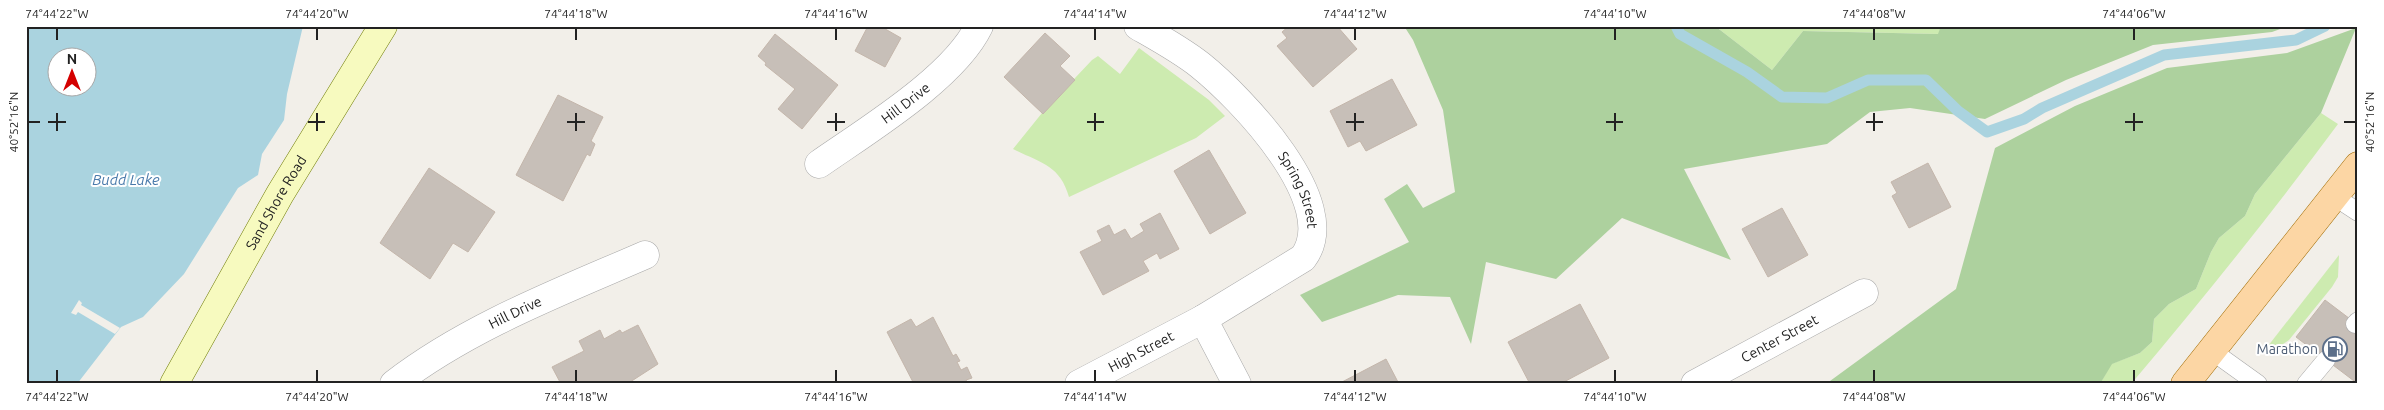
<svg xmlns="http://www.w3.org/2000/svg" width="2384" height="410" viewBox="0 0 2384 410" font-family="Ubuntu,sans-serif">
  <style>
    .grass { fill: #cdebb0 }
    .forest { fill: #add19e }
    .water { fill: #aad3df; fill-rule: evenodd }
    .pier { fill: #f2efe9 }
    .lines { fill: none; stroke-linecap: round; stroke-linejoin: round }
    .stream { stroke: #aad3df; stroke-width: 11 }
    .building { fill: #c7bfb8; stroke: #c4b6ab }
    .lane-casing { stroke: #a9a9a9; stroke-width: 19 }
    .street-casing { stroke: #a9a9a9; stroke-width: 29 }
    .secondary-casing { stroke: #707d05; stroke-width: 29 }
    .primary-casing { stroke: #a06b00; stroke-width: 29 }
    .lane { stroke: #fff; stroke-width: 18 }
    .street { stroke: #fff; stroke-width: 28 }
    .secondary { stroke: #f7fabf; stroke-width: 28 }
    .primary { stroke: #fcd6a4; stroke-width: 28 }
    .ticks { fill: none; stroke: #222; stroke-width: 2 }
    .labels { text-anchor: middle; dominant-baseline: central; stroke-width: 4; stroke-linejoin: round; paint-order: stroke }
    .street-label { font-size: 14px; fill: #222; stroke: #fff }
    .service-label { font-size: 14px; fill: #4e5e75; stroke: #fff; text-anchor: end }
    .water-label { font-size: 15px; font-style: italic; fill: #4a7aab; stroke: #fff }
    .neatline { fill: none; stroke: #222; stroke-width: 2 }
    .ticks-label { font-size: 12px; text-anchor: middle; fill: #222 }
  </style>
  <rect width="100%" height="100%" fill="#f2efe9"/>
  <g class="grass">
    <polygon points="1715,26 1941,26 1939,34 1803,31 1772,70"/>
    <path d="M1139 48 1209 100 1225 116 1196 138 1069 197C1060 165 1041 163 1013 149L1042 113 1092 60 1098 56 1120 74Z"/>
    <path d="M2321 113 2338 124C2272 213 2203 299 2131 384H2100L2111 364 2140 353 2152 342 2154 319 2169 304 2196 289 2211 252 2219 238 2245 216 2255 194Z"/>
    <polygon points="2339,255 2338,277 2332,287 2289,340 2283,344 2268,346"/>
  </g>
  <g class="forest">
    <polygon points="1404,26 1715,26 1772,70 1803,31 1938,34 1941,26 2289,26 2272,32 2153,45 2066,80 1985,119 1910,108 1870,112 1827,144 1684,169 1731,260 1622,218 1556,279 1486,262 1471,344 1450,297 1398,295 1322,322 1300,295 1409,242 1384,199 1407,184 1423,208 1455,192 1443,110 1413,40"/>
    <polygon points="2356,28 2321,113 2255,194 2245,216 2219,238 2211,252 2196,289 2169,304 2154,319 2152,342 2140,353 2112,364 2100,384 1831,384 1830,381 1956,289 1995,148 2075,106 2167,68 2287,53"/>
  </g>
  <path class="water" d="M26 26H303L287 94 284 120 262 154 258 175 238 188 184 274 143 317 121 327 77 384H26ZM58 58H88V88H58Z"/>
  <polygon class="pier" points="79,300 82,303 81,305 120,328 115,334 78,312 76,315 71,313"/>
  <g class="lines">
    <polyline class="stream" points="1676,26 1680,34 1747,72 1782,97 1827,98 1868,80 1926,80 1958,111 1987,132 2024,119 2042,108 2164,55 2296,40 2325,26"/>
  </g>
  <g class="building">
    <polygon points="868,26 880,26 901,38 885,67 855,51"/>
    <polygon points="1289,26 1337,26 1357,49 1313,87 1277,46 1287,38 1282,32"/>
    <polygon points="1045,33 1070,56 1060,66 1075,80 1043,114 1004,77"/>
    <polygon points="775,34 838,85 802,129 778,109 795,89 765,65 766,63 758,56"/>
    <polygon points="1392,79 1417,125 1366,151 1360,141 1348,147 1330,111"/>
    <polygon points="558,95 603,117 591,141 595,144 590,156 587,154 563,201 516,175"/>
    <polygon points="1209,150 1246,213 1210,234 1174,171"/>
    <polygon points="1928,163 1951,207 1909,228 1892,196 1897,193 1891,182"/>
    <polygon points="429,168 495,212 468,252 453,243 430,279 380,243"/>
    <polygon points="1782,208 1808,255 1768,277 1742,229"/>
    <polygon points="1160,213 1179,249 1160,259 1157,253 1143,261 1149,271 1103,295 1080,252 1102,241 1097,231 1109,225 1114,235 1125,229 1131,239 1144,231 1140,224"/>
    <polygon points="2325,300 2358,325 2358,384 2296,337"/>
    <polygon points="1580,304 1609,358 1560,384 1530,384 1508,342"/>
    <polygon points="933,317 953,356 956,354 960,361 957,362 961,370 967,367 972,378 966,380 968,384 914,384 887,332 911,319 916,327"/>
    <polygon points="638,325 658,364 627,384 561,384 552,367 584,351 579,341 600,330 604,339 620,330 622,333"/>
    <polygon points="1386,359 1399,384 1343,384 1342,382"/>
  </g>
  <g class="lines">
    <defs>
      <g id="lane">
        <polyline points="2335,197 2358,212"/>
        <polyline points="2355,324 2358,321"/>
        <polyline points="2212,351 2258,384"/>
        <polyline points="2306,384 2326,360"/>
      </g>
      <g id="street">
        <path id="s1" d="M1138 26C1159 38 1181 50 1200 65 1240 97 1344 204 1303 258L1203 319 1237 384"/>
        <path id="s2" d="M819 164C866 131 954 78 979 26"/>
        <path id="s3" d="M394 384C468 327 560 292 645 255"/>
        <path id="s4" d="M1079 384 1203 319"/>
        <path id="s5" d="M1695 384 1864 293"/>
      </g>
      <g id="secondary">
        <path id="s6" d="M174 384 280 194 383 26"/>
      </g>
      <polyline id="primary" points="2185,384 2358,166"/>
    </defs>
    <use href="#lane" class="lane-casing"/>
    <use href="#street" class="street-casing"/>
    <use href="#secondary" class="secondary-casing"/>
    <use href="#primary" class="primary-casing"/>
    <use href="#lane" class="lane"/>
    <use href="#street" class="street"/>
    <use href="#secondary" class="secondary"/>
    <use href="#primary" class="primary"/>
  </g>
  <path class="ticks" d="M57 28V40M317 28V40M576 28V40M836 28V40M1095 28V40M1355 28V40M1615 28V40M1874 28V40M2134 28V40M57 113V131M317 113V131M576 113V131M836 113V131M1095 113V131M1355 113V131M1615 113V131M1874 113V131M2134 113V131M28 122H40M48 122H66M308 122H325M567 122H585M827 122H845M1087 122H1104M1346 122H1364M1606 122H1623M1866 122H1883M2125 122H2143M2344 122H2356M57 370V382M317 370V382M576 370V382M836 370V382M1095 370V382M1355 370V382M1615 370V382M1874 370V382M2134 370V382"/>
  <defs>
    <symbol id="fuel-ring" viewBox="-11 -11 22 22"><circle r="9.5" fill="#fff" stroke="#5c6f8a" stroke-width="1.5"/><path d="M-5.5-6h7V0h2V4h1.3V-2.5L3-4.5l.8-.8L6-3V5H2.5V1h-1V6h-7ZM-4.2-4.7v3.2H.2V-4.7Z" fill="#5c6f8a"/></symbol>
  </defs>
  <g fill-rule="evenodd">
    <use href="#fuel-ring" x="2321" y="335" width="28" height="28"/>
  </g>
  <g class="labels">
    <g class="street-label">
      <text stroke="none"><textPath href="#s2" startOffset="106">Hill Drive</textPath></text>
      <text stroke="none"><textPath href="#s1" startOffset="235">Spring Street</textPath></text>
      <text stroke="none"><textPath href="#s6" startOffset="208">Sand Shore Road</textPath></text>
      <text stroke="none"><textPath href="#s3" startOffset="141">Hill Drive</textPath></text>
      <text stroke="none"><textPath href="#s5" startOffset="96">Center Street</textPath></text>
      <text stroke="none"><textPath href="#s4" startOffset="70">High Street</textPath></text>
    </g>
    <g class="service-label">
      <text x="2318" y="349">Marathon</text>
    </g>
    <g class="water-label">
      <text x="126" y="179">Budd Lake</text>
    </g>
  </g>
  <rect width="2384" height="410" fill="none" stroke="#ffffff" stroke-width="55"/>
  <g transform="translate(72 72)"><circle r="24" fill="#ffffff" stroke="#a7a7a7"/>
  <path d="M0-4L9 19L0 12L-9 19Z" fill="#d40000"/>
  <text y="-8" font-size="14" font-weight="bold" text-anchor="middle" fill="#222222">N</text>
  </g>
  <rect x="28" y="28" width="2328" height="354" class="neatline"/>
  <g class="ticks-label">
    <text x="57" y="18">74°44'22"W</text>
    <text x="317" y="18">74°44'20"W</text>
    <text x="576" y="18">74°44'18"W</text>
    <text x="836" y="18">74°44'16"W</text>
    <text x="1095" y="18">74°44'14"W</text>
    <text x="1355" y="18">74°44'12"W</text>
    <text x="1615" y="18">74°44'10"W</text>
    <text x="1874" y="18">74°44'08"W</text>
    <text x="2134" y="18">74°44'06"W</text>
    <text transform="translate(14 122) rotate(-90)" y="4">40°52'16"N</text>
    <text transform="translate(2370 122) rotate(-90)" y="4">40°52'16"N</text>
    <text x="57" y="401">74°44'22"W</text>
    <text x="317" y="401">74°44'20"W</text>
    <text x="576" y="401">74°44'18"W</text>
    <text x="836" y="401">74°44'16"W</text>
    <text x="1095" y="401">74°44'14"W</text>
    <text x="1355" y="401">74°44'12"W</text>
    <text x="1615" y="401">74°44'10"W</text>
    <text x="1874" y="401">74°44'08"W</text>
    <text x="2134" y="401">74°44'06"W</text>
  </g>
</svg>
